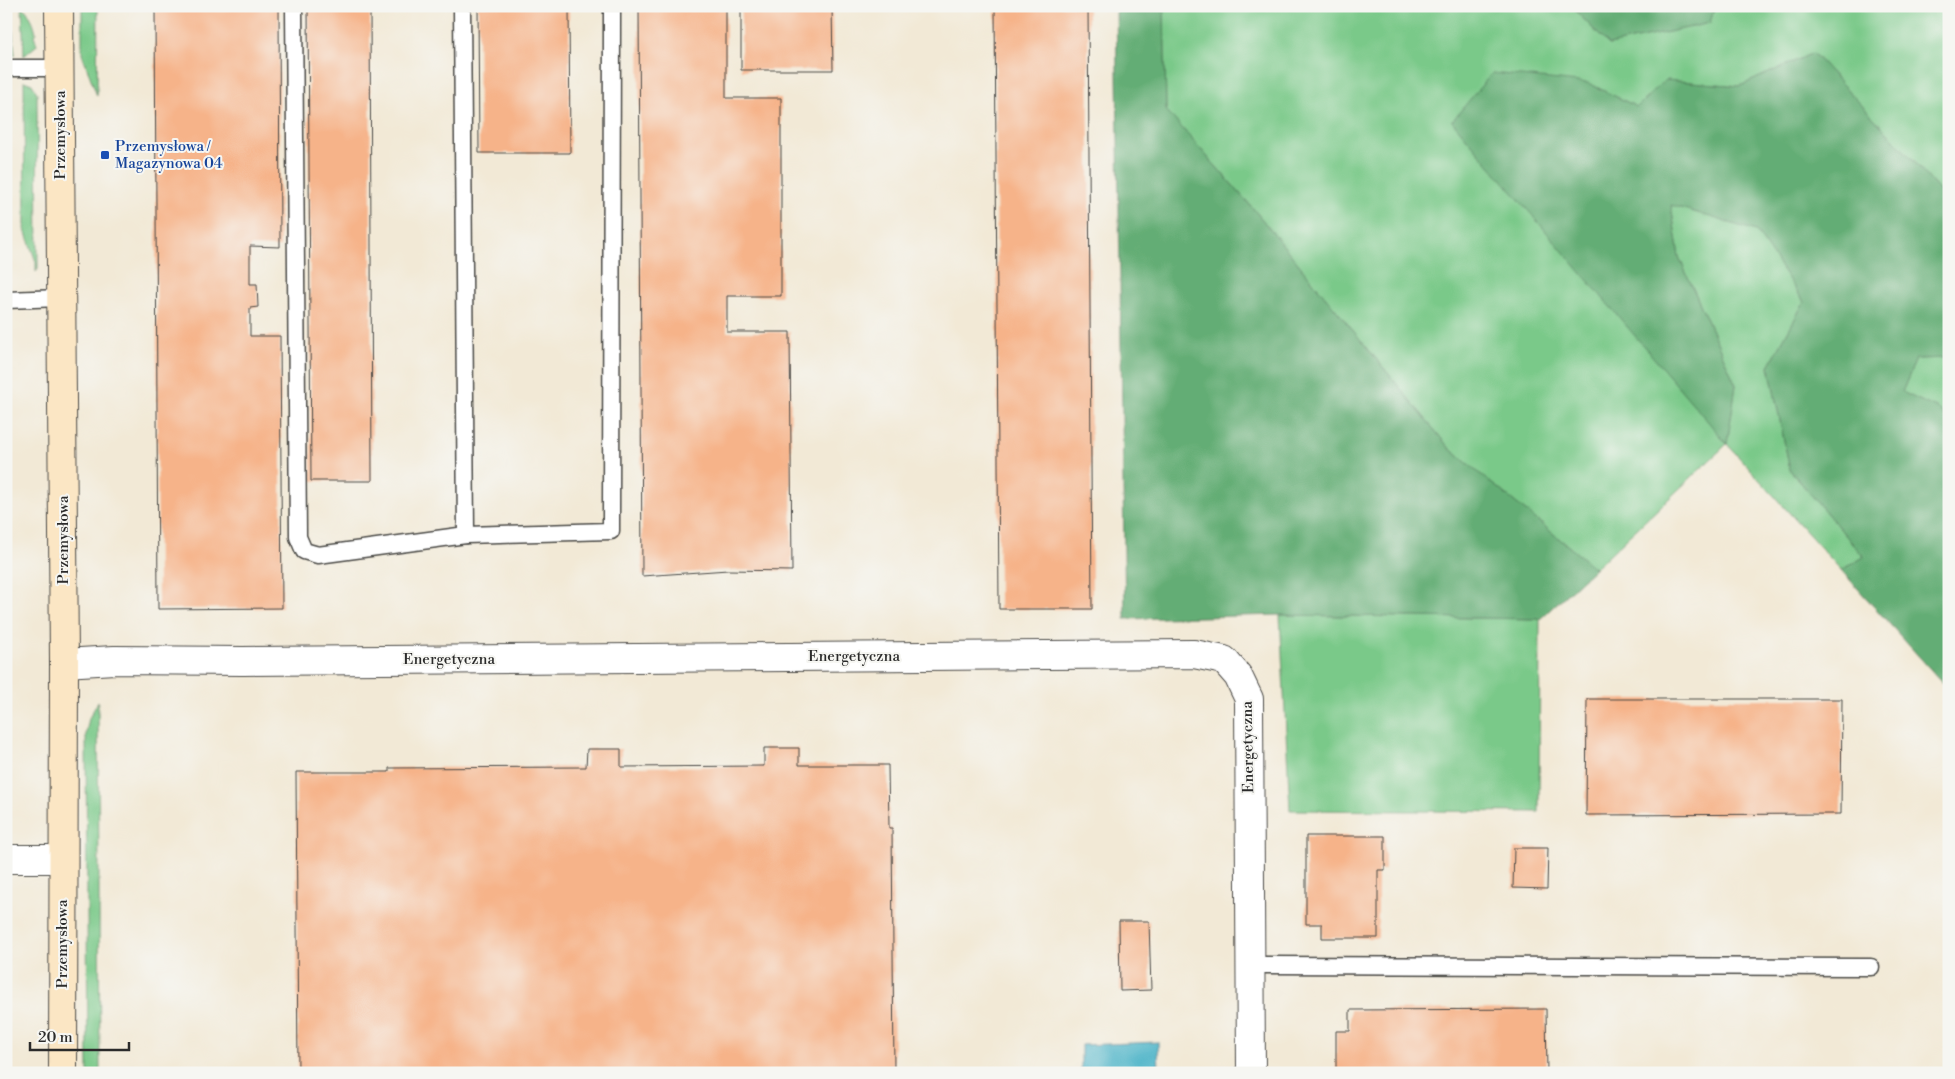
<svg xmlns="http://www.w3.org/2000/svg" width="1955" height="1079" viewBox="0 0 1955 1079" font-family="'Libre Bodoni',serif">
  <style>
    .green { fill: #7ac989; stroke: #527a5a }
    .forest { fill: #63ad75; stroke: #476c50 }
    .water { fill: #48b2c7; stroke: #3a6e79 }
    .building { fill: #f6b389 }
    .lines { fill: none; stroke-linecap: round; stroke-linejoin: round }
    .lane-casing { stroke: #494845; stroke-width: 19 }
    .street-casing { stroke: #494845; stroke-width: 30 }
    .secondary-casing { stroke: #494845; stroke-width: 30 }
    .lane { stroke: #fff; stroke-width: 16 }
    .street { stroke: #fff; stroke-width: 28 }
    .secondary { stroke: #fbe6c4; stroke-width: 28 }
    .transit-dot { fill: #1a4fb4; stroke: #f6f6f2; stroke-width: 2 }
    .labels { text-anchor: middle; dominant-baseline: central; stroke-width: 4; stroke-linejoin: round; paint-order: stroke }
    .street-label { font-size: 15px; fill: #2b2b2b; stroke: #f6f6f2 }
    .transit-label { font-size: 15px; fill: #164399; stroke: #f6f6f2; text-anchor: start }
  </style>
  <rect width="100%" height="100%" fill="#f6f6f2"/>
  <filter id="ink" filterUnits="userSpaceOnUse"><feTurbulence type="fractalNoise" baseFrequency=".02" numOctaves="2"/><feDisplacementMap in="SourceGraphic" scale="10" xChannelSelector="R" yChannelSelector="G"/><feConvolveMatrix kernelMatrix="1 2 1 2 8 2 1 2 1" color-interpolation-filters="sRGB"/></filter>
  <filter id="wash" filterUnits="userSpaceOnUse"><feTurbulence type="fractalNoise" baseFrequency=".0096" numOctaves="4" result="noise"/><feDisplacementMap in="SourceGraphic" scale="20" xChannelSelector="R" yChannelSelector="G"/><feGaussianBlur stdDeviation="1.12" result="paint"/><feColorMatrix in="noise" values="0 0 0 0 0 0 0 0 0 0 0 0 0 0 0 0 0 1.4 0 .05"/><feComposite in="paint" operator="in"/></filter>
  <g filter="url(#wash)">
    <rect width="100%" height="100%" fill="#f2e9d6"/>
    <g class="green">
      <polygon points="6,6 10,6 15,55 6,56"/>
      <path d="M22 6C30 14 34 22 36 33L34 35 37 45 24 56Z"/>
      <polygon points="82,6 98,6 97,96 82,54"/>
      <polygon points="1164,6 1571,6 1609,45 1709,23 1715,6 1949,6 1949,202 1911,158 1813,53 1740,86 1665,80 1637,107 1588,83 1727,443 1736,385 1679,257 1671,204 1756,231 1804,302 1769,366 1790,470 1864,557 1841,570 1727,444 1595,568 1450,449 1251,206 1166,110"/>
      <polygon points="24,81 32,84 37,93 38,269 36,272 36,262 25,230"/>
      <polygon points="1949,358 1949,420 1940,410 1902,392 1916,359"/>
      <polygon points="1280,615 1540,619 1539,812 1290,810"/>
      <polygon points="98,702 100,1073 88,1073 86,733 89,718"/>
    </g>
    <g class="forest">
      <polygon points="1116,6 1164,6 1166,110 1251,206 1450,449 1595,568 1540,619 1280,615 1125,619"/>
      <polygon points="1571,6 1715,6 1710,23 1609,45"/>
      <polygon points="1813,53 1911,158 1949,202 1949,358 1916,359 1902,392 1940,410 1949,420 1949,690 1841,570 1864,557 1790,470 1769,366 1804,302 1756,231 1671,205 1679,257 1736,385 1727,444 1452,121 1492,73 1588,83 1637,107 1665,80 1740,86"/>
    </g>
    <polygon class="water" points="1158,1042 1159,1073 1081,1073 1081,1045"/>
    <g id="blocks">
      <g class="building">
        <polygon points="155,6 279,6 280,247 250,246 250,284 257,284 258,307 250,308 250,336 280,336 282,608 158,609"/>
        <polygon points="308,6 370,6 372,481 311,481"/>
        <polygon points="478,6 569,6 570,153 479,153"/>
        <polygon points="639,6 726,6 726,98 781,98 781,296 727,296 727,332 790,332 792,571 728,570 642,576"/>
        <polygon points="741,6 832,6 833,70 741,70"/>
        <polygon points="995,6 1088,6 1092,609 999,609"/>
        <polygon points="1587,699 1842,699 1841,814 1586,815"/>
        <polygon points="764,748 799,748 799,765 888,765 889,828 892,828 894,1073 298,1073 296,772 389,772 389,768 586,767 587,749 621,749 621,767 764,766"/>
        <polygon points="1306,836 1385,836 1385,870 1378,870 1378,938 1322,938 1322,924 1306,924"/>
        <polygon points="1514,848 1548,848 1547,889 1513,888"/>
        <polygon points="1119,921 1149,921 1151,990 1120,991"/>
        <polygon points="1546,1009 1547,1073 1336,1073 1336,1031 1350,1031 1350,1010"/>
      </g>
    </g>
  </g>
  <g filter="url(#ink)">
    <use href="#blocks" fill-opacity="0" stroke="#494845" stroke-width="1"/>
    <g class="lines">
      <defs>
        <g id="lane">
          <polyline points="294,6 298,537 304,551 318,555 466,535 611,531 612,6"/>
          <polyline points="462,6 466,535"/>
          <polyline points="6,68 60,68"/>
          <polyline points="6,300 61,298"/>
          <polyline points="1251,965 1871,967"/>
        </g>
        <g id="street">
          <polyline points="64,663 114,660 243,661 1194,654 1224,660 1238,676 1249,699 1251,1073"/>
          <polyline points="6,859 62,859"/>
        </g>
        <polyline id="secondary" points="59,6 64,663 63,1073"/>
      </defs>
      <use href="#lane" class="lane-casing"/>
      <use href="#street" class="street-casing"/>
      <use href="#secondary" class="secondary-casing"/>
      <use href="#lane" class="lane"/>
      <use href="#street" class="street"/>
      <use href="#secondary" class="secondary"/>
    </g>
  </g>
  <rect class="transit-dot" x="100" y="150" width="10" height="10" rx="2.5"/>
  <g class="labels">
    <g class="street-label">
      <text transform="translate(60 135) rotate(-90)">Przemysłowa</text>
      <text transform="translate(63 540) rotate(-90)">Przemysłowa</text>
      <text x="854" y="656">Energetyczna</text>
      <text x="449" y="659">Energetyczna</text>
      <text transform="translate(1248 747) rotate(-91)">Energetyczna</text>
      <text transform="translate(62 944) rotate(-90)">Przemysłowa</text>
    </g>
    <g class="transit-label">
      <text x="115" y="146">Przemysłowa /<tspan x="115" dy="17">Magazynowa 04</tspan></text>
    </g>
  </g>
  <rect width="1955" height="1079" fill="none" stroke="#f6f6f2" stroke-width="25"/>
  <path d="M30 1042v8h99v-8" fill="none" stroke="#2b2b2b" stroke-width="2.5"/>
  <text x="38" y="1042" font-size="15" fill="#2b2b2b" stroke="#f6f6f2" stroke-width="4" paint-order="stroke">20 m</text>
</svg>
